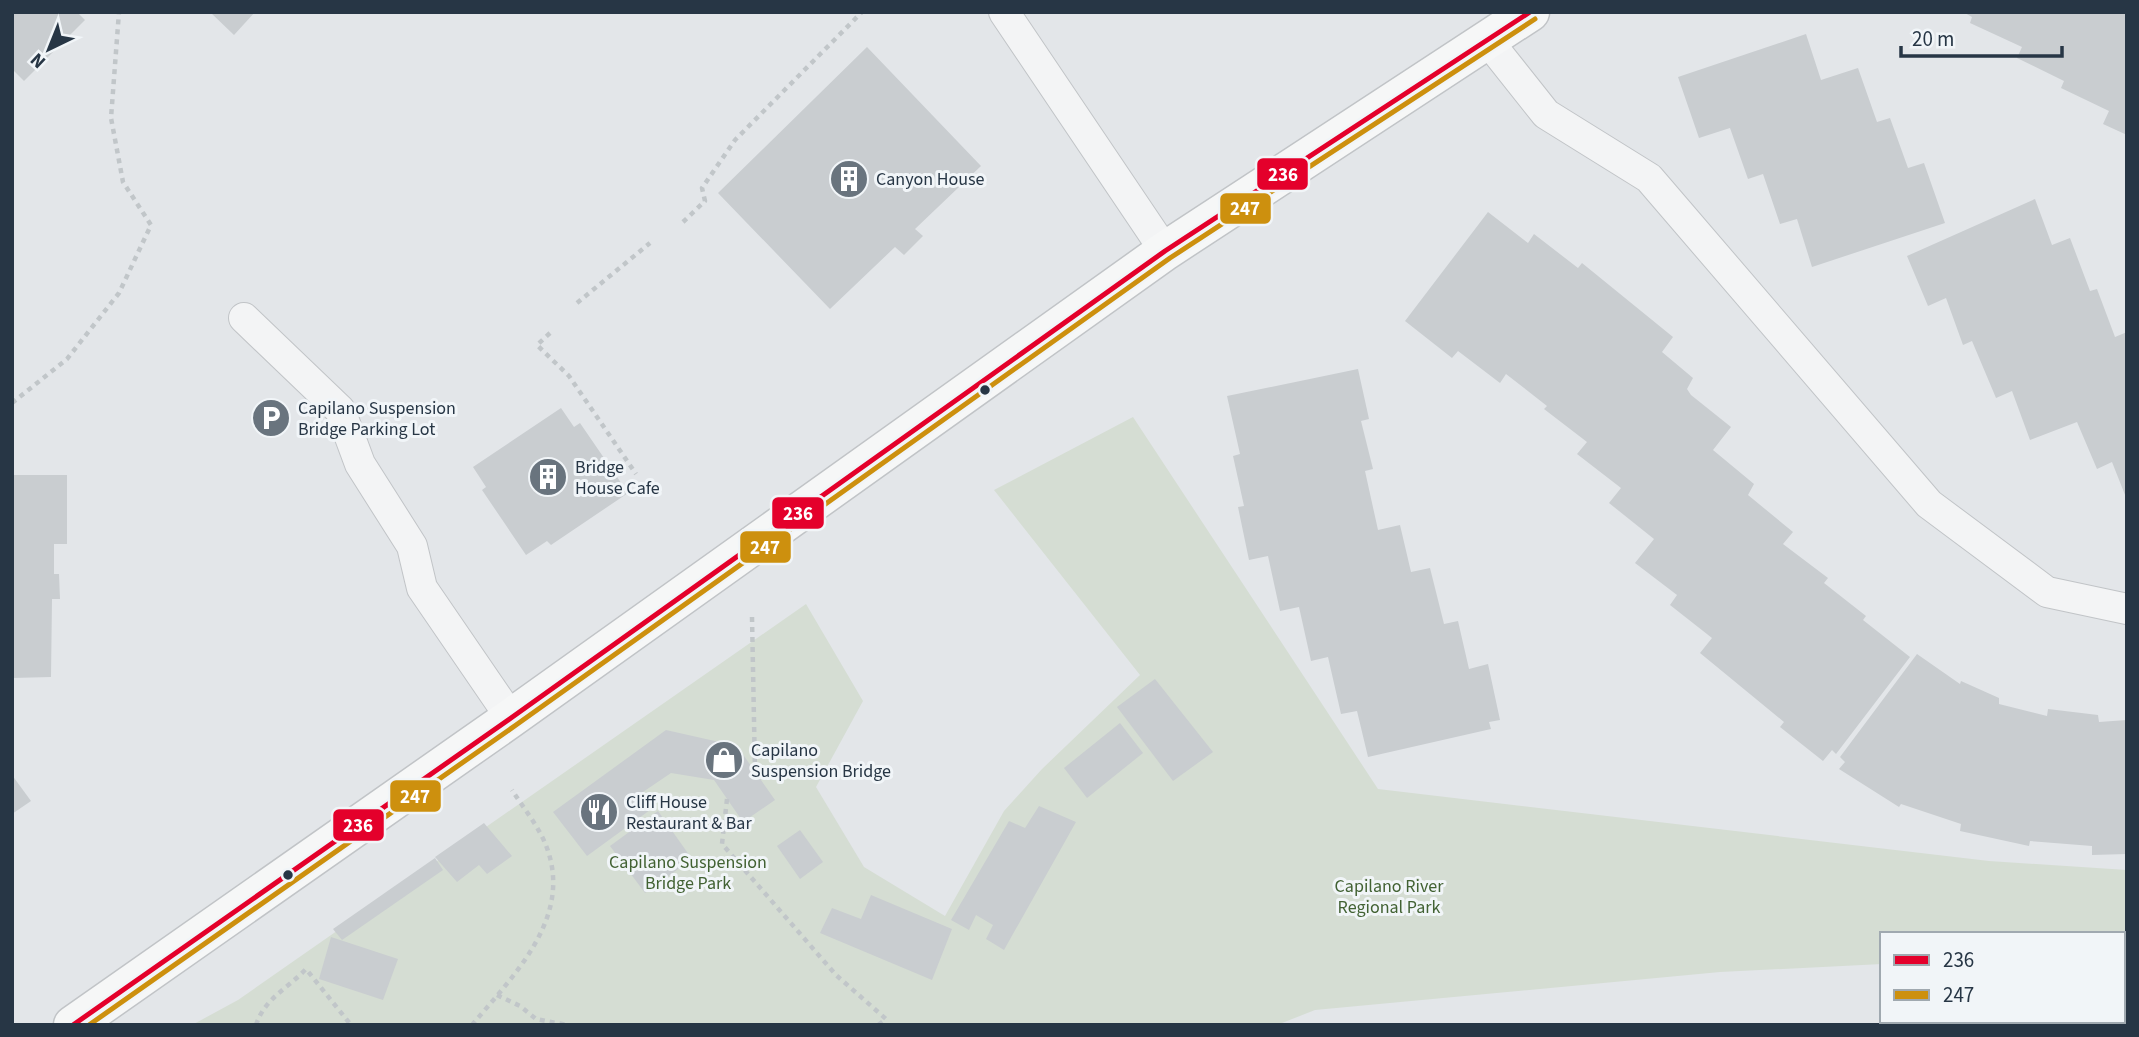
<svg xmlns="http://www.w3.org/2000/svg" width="2139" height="1037" viewBox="0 0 2139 1037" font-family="'Source Sans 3',sans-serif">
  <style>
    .green { fill: #d5ddd3 }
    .water { fill: #aec7d7 }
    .building { fill: #c9cdd0 }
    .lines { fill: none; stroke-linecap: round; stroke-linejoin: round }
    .service-casing { stroke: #c1c4c7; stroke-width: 32 }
    .secondary-casing { stroke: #c1c4c7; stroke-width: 41 }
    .path { stroke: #c1c6c9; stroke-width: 4.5; stroke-dasharray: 5 5; stroke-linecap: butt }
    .service { stroke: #f3f4f5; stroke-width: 30 }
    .secondary { stroke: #f6f7f7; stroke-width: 38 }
    .bus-1-casing { stroke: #f1f5f8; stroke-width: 10 }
    .bus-2-casing { stroke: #f1f5f8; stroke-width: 10 }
    .bus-1 { stroke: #e4002b; stroke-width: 5 }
    .bus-2 { stroke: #cd900e; stroke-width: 5 }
    .bus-dot { fill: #273645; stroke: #f1f5f8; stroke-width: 2.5 }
    .labels { text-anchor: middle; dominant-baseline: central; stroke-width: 6; stroke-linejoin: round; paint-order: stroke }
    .poi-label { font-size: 18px; fill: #273645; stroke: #f1f5f8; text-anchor: start }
    .park-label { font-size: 18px; fill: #426233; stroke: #f1f5f8 }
    .line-badge { stroke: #f1f5f8; stroke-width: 2.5 }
    .badge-label { font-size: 19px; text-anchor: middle; font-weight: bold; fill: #fff }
  </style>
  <rect width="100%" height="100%" fill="#e3e6e9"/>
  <polygon class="green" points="1133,417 1378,789 1989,861 2127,870 2127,953 2123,953 2123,934 1882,934 1882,964 1720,972 1315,1010 1277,1025 192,1025 238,1000 806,604 863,701 816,787 864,867 945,916 1004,811 1042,769 1140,675 994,490"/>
  <polygon class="water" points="2123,1010 2127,1010 2127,1025 1883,1025 1941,1021 2123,1021"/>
  <g class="building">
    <polygon points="12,12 77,12 85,20 24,81 12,69"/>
    <polygon points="210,12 255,12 234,35"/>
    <polygon points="1963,12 2127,12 2127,135 2103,124 2109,111 2061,88 2064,81 2017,58 2022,47 1970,23 1972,17"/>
    <polygon points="1806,34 1821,80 1858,68 1877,122 1890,118 1908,168 1924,163 1945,223 1812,267 1797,219 1780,224 1763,174 1748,179 1730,128 1699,138 1678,77"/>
    <polygon points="867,47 981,166 915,229 923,236 904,255 895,247 830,309 718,193"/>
    <polygon points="2035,199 2052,245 2070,238 2090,291 2097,289 2115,337 2127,332 2127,500 2112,462 2097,469 2077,422 2030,440 2012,391 1996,398 1972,341 1963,345 1946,298 1928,306 1907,256"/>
    <polygon points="1488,212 1528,243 1534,234 1578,268 1582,263 1673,337 1662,352 1693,378 1687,389 1691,395 1731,427 1713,450 1754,484 1748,495 1793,532 1783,544 1828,578 1824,583 1866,616 1863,620 1910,657 1836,754 1832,750 1823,761 1780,727 1784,722 1700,653 1712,638 1670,605 1677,595 1635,563 1654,539 1609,503 1621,488 1577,454 1587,442 1544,409 1547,406 1506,374 1500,383 1458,351 1452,358 1405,321"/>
    <polygon points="1358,369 1369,419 1361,421 1373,469 1365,471 1378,530 1400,525 1411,572 1430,568 1444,624 1458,621 1469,669 1488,664 1500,720 1489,722 1491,729 1368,757 1357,711 1341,714 1328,657 1311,661 1299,607 1280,611 1268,556 1249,560 1238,507 1244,506 1233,456 1240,454 1227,396"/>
    <polygon points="561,408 574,427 580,423 628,493 551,545 547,541 526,555 482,490 486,487 473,467"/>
    <polygon points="12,475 67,475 67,544 54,544 54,574 59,574 60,599 52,599 51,677 12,678"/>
    <polygon points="1917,654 1960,684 1961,681 1999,698 1999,704 2047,716 2048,709 2098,715 2099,722 2127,720 2127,854 2092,855 2092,846 2030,841 2029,846 1960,831 1961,824 1901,804 1899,807 1839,769 1845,762 1840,757"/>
    <polygon points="1155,679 1213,752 1173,781 1117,707"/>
    <polygon points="1120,723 1143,753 1087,798 1064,768"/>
    <polygon points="666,730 737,746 775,800 743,822 714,780 671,773 640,794 650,810 587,856 553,812"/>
    <polygon points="12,775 31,801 12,814"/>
    <polygon points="1039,806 1076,822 1004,950 986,939 993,925 976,915 969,930 951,920 1009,821 1025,828"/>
    <polygon points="658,811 692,859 645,893 610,846"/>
    <polygon points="484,823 512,856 487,874 479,865 457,882 435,857"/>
    <polygon points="800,830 823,862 800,879 777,846"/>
    <polygon points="435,858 443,870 342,940 333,929"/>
    <polygon points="871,895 952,929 932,980 820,933 832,908 861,919"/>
    <polygon points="331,937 398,959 383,1000 319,979"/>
  </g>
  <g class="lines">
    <defs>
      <g id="service">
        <polyline points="1004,12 1165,251"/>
        <polyline points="1488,41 1546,114 1649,178 1929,504 2047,592 2127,609"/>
        <polyline points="244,318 340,410 360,464 412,546 422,588 511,718"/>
      </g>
      <polyline id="secondary" points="73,1025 511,718 1165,251 1530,12"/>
    </defs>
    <use href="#service" class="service-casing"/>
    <use href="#secondary" class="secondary-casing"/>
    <g class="path">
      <polyline points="683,222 705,201 702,188 735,140 862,12"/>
      <polyline points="577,303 650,243"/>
      <polyline points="550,333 537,345 569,376 636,474"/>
      <polyline points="12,403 67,359 119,293 151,225 123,182 111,118 119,12"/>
      <polyline points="752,617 755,772"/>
      <polyline points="727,799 722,844 836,975 886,1019 878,1025"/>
      <polyline points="497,995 520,1006 536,1019 567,1025"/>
      <path d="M256 1025C265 998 286 990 306 969L351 1025"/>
      <path d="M472 1025C513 976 571 920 548 851 541 829 524 809 512 790"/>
    </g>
    <use href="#service" class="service"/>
    <use href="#secondary" class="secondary"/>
    <defs>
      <polyline id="bus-1" points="73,1025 511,718 1165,251 1530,12"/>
      <polyline id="bus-2" points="89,1025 516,725 1170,258 1535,19"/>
    </defs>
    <use href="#bus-1" class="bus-1-casing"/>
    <use href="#bus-2" class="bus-2-casing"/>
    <use href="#bus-1" class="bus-1"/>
    <use href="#bus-2" class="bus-2"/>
  </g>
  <defs>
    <symbol id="building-disc" viewBox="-11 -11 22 22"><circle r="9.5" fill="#69747e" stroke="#f1f5f8"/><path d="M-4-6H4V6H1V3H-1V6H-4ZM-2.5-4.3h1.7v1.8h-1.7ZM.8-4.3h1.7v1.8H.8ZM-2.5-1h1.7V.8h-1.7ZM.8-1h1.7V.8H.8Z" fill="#fff"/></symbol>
    <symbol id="parking-disc" viewBox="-11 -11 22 22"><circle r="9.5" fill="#69747e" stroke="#f1f5f8"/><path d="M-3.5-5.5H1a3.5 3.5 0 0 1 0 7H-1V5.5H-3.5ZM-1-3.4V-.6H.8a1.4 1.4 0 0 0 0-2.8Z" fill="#fff"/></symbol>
    <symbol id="shop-disc" viewBox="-11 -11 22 22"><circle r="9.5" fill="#69747e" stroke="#f1f5f8"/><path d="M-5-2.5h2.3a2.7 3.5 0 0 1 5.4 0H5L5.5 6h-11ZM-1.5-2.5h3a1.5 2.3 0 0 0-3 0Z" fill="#fff"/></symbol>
    <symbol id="restaurant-disc" viewBox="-11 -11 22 22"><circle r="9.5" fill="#69747e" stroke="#f1f5f8"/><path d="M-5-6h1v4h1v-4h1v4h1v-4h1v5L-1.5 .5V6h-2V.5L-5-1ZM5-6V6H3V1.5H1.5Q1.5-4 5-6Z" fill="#fff"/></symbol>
  </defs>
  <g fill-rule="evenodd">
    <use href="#building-disc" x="827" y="157" width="44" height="44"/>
    <use href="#parking-disc" x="249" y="396" width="44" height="44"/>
    <use href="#building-disc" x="526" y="455" width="44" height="44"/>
    <use href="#shop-disc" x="702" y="738" width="44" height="44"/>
    <use href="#restaurant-disc" x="577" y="790" width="44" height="44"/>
  </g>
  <g class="bus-dot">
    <circle cx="985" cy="390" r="6"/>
    <circle cx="288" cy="875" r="6"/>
  </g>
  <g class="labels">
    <g class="poi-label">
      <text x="876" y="179">Canyon House</text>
      <text x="298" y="408">Capilano Suspension<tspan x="298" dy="21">Bridge Parking Lot</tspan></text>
      <text x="575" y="467">Bridge<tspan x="575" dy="21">House Cafe</tspan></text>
      <text x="751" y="750">Capilano<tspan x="751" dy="21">Suspension Bridge</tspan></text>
      <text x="626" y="802">Cliff House<tspan x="626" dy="21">Restaurant &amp; Bar</tspan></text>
    </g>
    <g class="park-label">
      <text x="688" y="862">Capilano Suspension<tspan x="688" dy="21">Bridge Park</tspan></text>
      <text x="1389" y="886">Capilano River<tspan x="1389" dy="21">Regional Park</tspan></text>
    </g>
  </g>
  <g class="line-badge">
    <rect x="1256" y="157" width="53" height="34" rx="7" fill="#e4002b"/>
    <rect x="1219" y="192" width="53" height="33" rx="7" fill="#cd900e"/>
    <rect x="771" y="496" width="54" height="34" rx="7" fill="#e4002b"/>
    <rect x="739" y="530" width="53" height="34" rx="7" fill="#cd900e"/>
    <rect x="389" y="779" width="53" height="34" rx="7" fill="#cd900e"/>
    <rect x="332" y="808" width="53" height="34" rx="7" fill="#e4002b"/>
  </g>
  <g class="badge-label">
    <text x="1283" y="181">236</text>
    <text x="1245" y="215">247</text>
    <text x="798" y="520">236</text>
    <text x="765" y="554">247</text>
    <text x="415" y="803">247</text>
    <text x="358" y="832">236</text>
  </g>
  <rect width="2139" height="1037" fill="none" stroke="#273645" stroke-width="28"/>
  <rect x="1880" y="932" width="245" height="91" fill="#f1f5f8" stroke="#a0a9b0" stroke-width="2"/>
  <rect x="1894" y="955" width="35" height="10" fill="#e4002b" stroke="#a0a9b0" stroke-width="2"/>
  <text x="1943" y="967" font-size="21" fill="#273645">236</text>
  <rect x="1894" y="990" width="35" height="10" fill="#cd900e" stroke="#a0a9b0" stroke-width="2"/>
  <text x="1943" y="1002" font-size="21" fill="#273645">247</text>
  <g transform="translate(49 49) rotate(223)" stroke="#f1f5f8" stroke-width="5" paint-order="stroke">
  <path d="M0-5L12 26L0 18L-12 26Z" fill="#273645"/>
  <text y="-10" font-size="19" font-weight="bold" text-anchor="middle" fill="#273645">N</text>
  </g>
  <path d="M1901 46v10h161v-10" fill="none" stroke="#273645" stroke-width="3.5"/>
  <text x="1912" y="46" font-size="21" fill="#273645" stroke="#f1f5f8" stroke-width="5" paint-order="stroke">20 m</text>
</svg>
